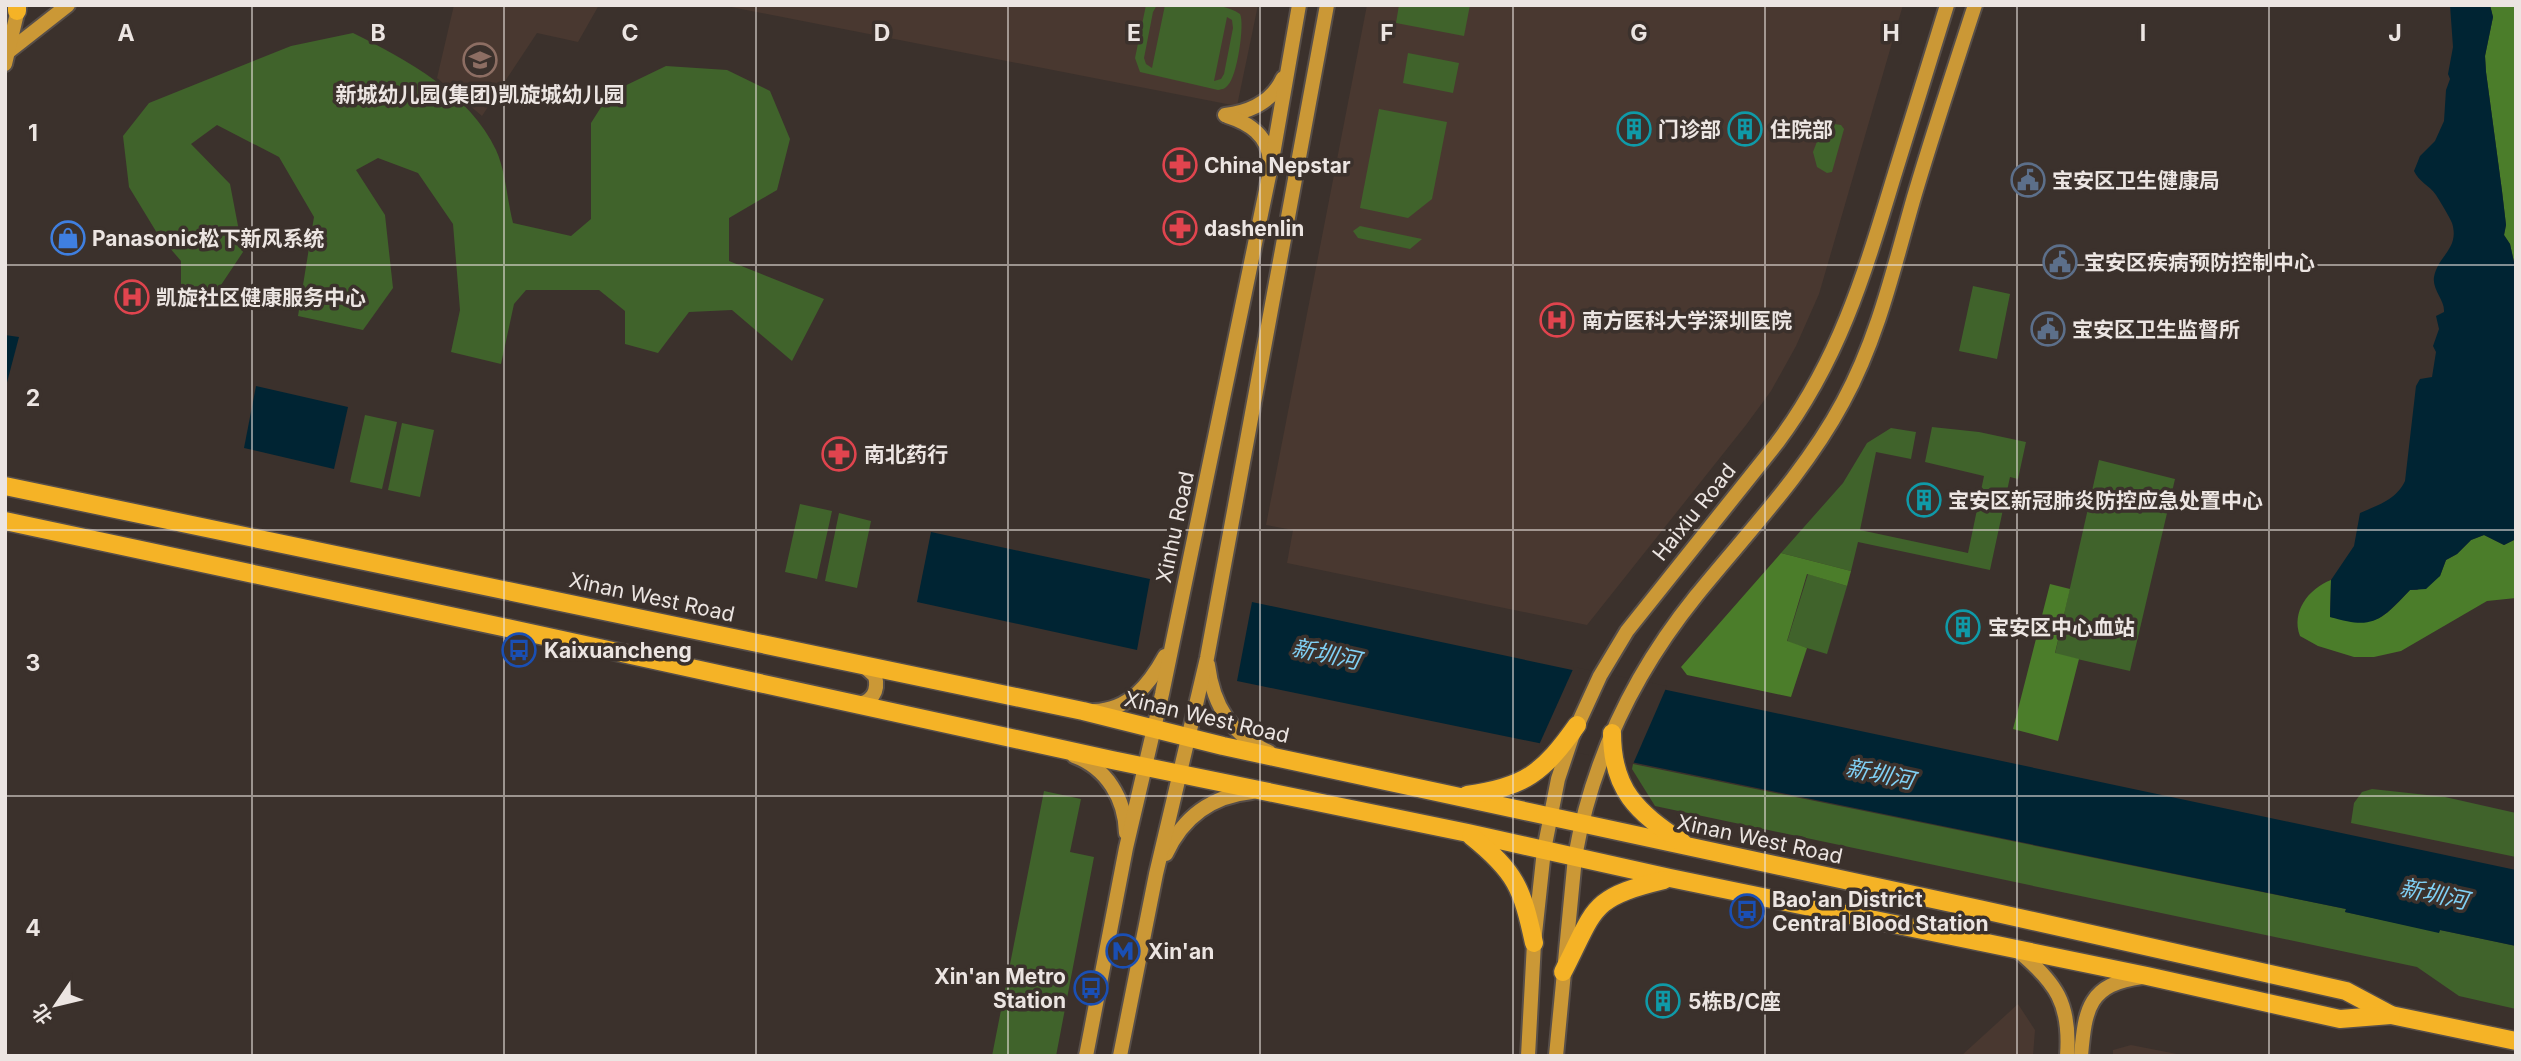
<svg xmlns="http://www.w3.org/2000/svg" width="2521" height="1061" viewBox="0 0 2521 1061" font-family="Inter,'Noto Sans SC',sans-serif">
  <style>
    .built { fill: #493830 }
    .green { fill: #40632b; fill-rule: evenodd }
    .forest { fill: #4b7d2a }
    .water { fill: #002433 }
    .pier { fill: #3b312c }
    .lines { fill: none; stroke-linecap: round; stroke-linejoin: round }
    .secondary-casing { stroke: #574e49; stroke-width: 18 }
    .primary-casing { stroke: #574e49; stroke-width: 21 }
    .secondary { stroke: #cb9836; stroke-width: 14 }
    .primary { stroke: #f5b326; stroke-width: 18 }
    .grid { fill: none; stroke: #ece5e2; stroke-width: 2; stroke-opacity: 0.55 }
    .labels { text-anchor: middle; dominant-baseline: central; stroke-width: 7; stroke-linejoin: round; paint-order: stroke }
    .poi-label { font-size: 21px; font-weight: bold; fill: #ece5e2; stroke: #3b312c; text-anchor: start }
    .street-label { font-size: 21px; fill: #ece5e2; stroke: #3b312c }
    .water-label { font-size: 23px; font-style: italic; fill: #80d0f5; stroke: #3b312c }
    .grid-label { font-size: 23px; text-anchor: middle; font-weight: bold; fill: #ece5e2; stroke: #3b312c; stroke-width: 7; stroke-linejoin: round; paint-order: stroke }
  </style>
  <rect width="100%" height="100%" fill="#3b312c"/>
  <g class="built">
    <polygon points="454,5 599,5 578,42 537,33 482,116 437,78"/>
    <polygon points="721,5 1258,5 1237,106"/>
    <polygon points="1367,5 1903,5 1819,294 1796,346 1771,391 1746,425 1587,625 1287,563 1293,530 1266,525"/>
    <polygon points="2018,1004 2035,1030 2033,1056 1961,1056"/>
    <polygon points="2131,1045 2187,1056 2113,1056 2113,1050"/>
  </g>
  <g class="green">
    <path d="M1146 5H1157L1153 12 1144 58 1146 64 1152 68 1165 5C1187 5 1221 0 1240 14 1245 24 1237 77 1228 85 1225 89 1223 89 1218 90L1140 72 1135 58ZM1227 17 1232 20 1233 28 1224 74 1221 79 1214 81Z"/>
    <polygon points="1399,5 1470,5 1464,36 1396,23"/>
    <path d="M353 33C406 59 470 94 496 150 506 172 507 200 513 223L571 236 591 219V123L610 93 666 66 727 70 770 91 790 139 777 190 729 218V261L824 299 792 361 732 310 689 312 658 353 625 344V311L599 290H526L514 304 501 364 451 352 460 310 453 224 418 173 378 158 356 170 385 215 393 288 363 330 298 316 314 217 279 157 217 125 191 144 230 184 243 252 215 294 181 299V261L157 233 129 187 123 136 149 103 291 46Z"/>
    <polygon points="1408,53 1459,63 1453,93 1403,83"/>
    <polygon points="1379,109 1447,122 1432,199 1408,218 1360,208"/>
    <polygon points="1834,124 1841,125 1844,129 1832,172 1827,173 1817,167 1813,152 1821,131"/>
    <polygon points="1360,226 1422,239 1410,249 1358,238 1353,231"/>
    <polygon points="1973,286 2010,294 1997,359 1959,351"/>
    <polygon points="365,415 397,422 382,489 350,482"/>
    <polygon points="402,423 434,430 420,497 388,490"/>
    <polygon points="1932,427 1979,432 2026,442 2018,479 2010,477 1990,570 1858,542 1851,571 1781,553 1843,483 1867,443 1891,428 1916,432 1911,459 1876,452 1860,530 1968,553 1984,476 1925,462"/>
    <polygon points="2099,460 2175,479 2130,671 2055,654"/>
    <polygon points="800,504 832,511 817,579 785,572"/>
    <polygon points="839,513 871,521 857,588 825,581"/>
    <polygon points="1808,574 1847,586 1827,654 1787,642"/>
    <polygon points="1633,764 2346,909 2345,912 2439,932 2440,930 2516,946 2516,1009 2459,996 2417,967 1655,806 1632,769"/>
    <polygon points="2372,789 2445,797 2516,813 2516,857 2351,823 2354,803 2362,792"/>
    <polygon points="1044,791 1081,799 1070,852 1094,857 1056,1056 992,1056"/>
  </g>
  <g class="forest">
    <polygon points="2490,5 2516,5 2516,271 2510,244 2504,235 2506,225 2502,191 2486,72 2485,56 2493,17"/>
    <path d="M2484 535 2504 545 2516 539V598L2487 601 2401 651 2374 657H2354L2318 646 2300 636C2291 612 2308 589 2331 580L2330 617C2379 623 2376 626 2410 590H2417L2440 576 2446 560 2457 554 2471 540Z"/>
    <polygon points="1781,553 1851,571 1847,586 1807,574 1787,641 1807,648 1791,697 1687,675 1681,667"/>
    <polygon points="2050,584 2070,589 2055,653 2079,659 2058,741 2013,729"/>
  </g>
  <g class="water">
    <path d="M2450 5H2490L2493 17 2485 56 2486 72 2502 191 2506 225 2504 235 2510 244 2516 271V539L2504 545 2484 535 2471 540 2457 554 2446 560 2440 576 2426 589 2410 590C2380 621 2374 630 2330 617L2331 580 2354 546 2360 513C2378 505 2396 500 2405 481L2416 386 2420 379 2432 377 2436 352 2433 346 2439 329 2436 316 2444 312C2445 300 2432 290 2434 277 2438 255 2460 249 2452 223 2449 216 2440 201 2436 195 2429 185 2419 182 2414 171L2420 156 2435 141 2444 121 2446 90 2450 79 2448 74 2453 47Z"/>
    <polygon points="5,335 19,337 5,390"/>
    <polygon points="256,386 348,407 334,469 244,448"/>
    <polygon points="931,532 1150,579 1137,650 917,602"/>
    <polygon points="1252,602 2516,870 2516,946 2440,930 2439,933 2345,912 2346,909 1237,681"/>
  </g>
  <polygon class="pier" points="1574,667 1667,686 1633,764 1539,745"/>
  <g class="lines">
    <defs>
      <g id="secondary">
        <polyline points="8,52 68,5"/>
        <polyline points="5,64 19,5"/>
        <path d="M1225 115C1250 112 1272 102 1283 78"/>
        <path d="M1227 116C1249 123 1268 135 1270 161"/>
        <path d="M1208 665C1213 705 1231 735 1269 752"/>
        <path d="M856 704C872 703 879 691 875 676L863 665"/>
        <path d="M1094 711C1129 710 1149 685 1165 656"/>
        <path d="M1074 756C1107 768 1125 799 1126 833"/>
        <path d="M1166 854C1183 817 1212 796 1252 792"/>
        <path d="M2017 950C2056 982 2071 1004 2067 1056"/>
        <polyline points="1086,1056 1126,848 1162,694 1271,166 1299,5"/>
        <polyline points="1120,1056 1156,874 1207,658 1327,5"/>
        <path d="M1528 1056 1534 943 1544 850 1558 779 1572 737 1600 676 1627 631 1777 443C1840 359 1865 272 1895 173 1912 117 1930 61 1947 5"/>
        <path d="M1556 1056 1575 857C1592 760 1634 673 1696 596 1747 533 1805 473 1843 402 1878 338 1894 267 1914 197 1933 133 1954 69 1975 5"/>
        <path d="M2081 1056C2085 1008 2089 984 2142 977"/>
      </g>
      <g id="primary">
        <polyline points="17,5 17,11"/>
        <polyline points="5,486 1083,711 1223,746 1979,909 2346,991 2391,1015 2516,1041"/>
        <polyline points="5,521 521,631 1112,760 1468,833 1670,878 2147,976 2340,1019 2391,1015"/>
        <path d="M1612 733C1612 790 1637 812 1682 842"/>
        <path d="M1467 795C1525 787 1543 773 1577 725"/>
        <path d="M1471 836C1516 872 1522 888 1534 943"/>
        <path d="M1563 972C1596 908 1589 898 1664 880"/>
      </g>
    </defs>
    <use href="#secondary" class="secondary-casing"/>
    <use href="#primary" class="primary-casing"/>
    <use href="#secondary" class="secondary"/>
    <use href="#primary" class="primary"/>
  </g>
  <path class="grid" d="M252 5V1056M504 5V1056M756 5V1056M1008 5V1056M1260 5V1056M1513 5V1056M1765 5V1056M2017 5V1056M2269 5V1056M5 265H2516M5 530H2516M5 796H2516"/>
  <defs>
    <symbol id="school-ring" viewBox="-11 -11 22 22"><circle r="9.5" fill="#3b312c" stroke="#8d6e63" stroke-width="1.5"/><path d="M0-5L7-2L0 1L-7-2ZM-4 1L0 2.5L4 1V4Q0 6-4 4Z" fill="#8d6e63"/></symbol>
    <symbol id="building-ring" viewBox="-11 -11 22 22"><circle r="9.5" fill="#3b312c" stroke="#0f9aa8" stroke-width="1.5"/><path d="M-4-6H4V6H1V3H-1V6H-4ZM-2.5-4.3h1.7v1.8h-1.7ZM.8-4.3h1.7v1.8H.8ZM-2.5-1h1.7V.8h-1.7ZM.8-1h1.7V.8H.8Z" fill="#0f9aa8"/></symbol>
    <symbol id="pharmacy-ring" viewBox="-11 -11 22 22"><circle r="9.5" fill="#3b312c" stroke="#e0444e" stroke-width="1.5"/><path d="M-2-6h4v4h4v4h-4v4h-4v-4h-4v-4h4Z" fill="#e0444e"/></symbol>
    <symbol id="civic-ring" viewBox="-11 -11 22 22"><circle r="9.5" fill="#3b312c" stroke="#5c6f8a" stroke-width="1.5"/><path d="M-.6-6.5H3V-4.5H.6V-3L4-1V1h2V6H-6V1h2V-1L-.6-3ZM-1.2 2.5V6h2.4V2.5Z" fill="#5c6f8a"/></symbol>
    <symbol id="shop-ring" viewBox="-11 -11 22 22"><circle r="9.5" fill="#3b312c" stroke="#3f7fe0" stroke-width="1.5"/><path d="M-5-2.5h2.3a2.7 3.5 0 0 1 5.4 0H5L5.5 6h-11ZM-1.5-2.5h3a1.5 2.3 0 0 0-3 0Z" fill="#3f7fe0"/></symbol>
    <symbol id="hospital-ring" viewBox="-11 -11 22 22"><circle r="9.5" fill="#3b312c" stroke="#e0444e" stroke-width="1.5"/><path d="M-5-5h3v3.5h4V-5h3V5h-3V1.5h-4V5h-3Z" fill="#e0444e"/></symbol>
    <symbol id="bus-ring" viewBox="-11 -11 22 22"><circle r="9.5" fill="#3b312c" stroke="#1a4fb4" stroke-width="1.5"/><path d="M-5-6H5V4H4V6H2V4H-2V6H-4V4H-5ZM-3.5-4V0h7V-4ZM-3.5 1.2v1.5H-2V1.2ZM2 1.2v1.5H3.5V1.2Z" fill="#1a4fb4"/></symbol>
    <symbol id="metro-ring" viewBox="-11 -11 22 22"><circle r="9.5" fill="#3b312c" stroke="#1a4fb4" stroke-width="1.5"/><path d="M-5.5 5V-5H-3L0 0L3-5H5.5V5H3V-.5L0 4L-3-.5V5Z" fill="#1a4fb4"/></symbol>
  </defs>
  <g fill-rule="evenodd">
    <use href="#school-ring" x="461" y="41" width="38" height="38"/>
    <use href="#building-ring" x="1615" y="110" width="38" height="38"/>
    <use href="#building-ring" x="1726" y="110" width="38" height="38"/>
    <use href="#pharmacy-ring" x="1161" y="146" width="38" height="38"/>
    <use href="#civic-ring" x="2009" y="161" width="38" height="38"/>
    <use href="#pharmacy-ring" x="1161" y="209" width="38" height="38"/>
    <use href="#shop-ring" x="49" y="219" width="38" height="38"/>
    <use href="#civic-ring" x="2041" y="243" width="38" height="38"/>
    <use href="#hospital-ring" x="113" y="278" width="38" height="38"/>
    <use href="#hospital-ring" x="1538" y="301" width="38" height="38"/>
    <use href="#civic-ring" x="2029" y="310" width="38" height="38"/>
    <use href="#pharmacy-ring" x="820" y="435" width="38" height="38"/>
    <use href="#building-ring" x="1905" y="481" width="38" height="38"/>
    <use href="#building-ring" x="1944" y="608" width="38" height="38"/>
    <use href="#bus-ring" x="500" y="631" width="38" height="38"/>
    <use href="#bus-ring" x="1728" y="892" width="38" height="38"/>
    <use href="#metro-ring" x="1104" y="932" width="38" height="38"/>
    <use href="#bus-ring" x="1072" y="969" width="38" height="38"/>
    <use href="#building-ring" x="1644" y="982" width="38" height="38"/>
  </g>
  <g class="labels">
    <g class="poi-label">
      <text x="480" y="94" text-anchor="middle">新城幼儿园(集团)凯旋城幼儿园</text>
      <text x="1658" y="129">门诊部</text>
      <text x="1770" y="129">住院部</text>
      <text x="1204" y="165">China Nepstar</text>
      <text x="2052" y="180">宝安区卫生健康局</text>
      <text x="1204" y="228">dashenlin</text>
      <text x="92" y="238">Panasonic松下新风系统</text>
      <text x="2084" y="262">宝安区疾病预防控制中心</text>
      <text x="156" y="297">凯旋社区健康服务中心</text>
      <text x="1582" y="320">南方医科大学深圳医院</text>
      <text x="2072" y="329">宝安区卫生监督所</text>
      <text x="864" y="454">南北药行</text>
      <text x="1948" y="500">宝安区新冠肺炎防控应急处置中心</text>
      <text x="1988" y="627">宝安区中心血站</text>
      <text x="544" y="650">Kaixuancheng</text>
      <text x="1772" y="899">Bao'an District<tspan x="1772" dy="24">Central Blood Station</tspan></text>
      <text x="1148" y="951">Xin'an</text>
      <text x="1066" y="976" text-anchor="end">Xin'an Metro<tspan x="1066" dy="24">Station</tspan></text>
      <text x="1688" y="1001">5栋B/C座</text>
    </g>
    <g class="street-label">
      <text transform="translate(1694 512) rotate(-51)">Haixiu Road</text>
      <text transform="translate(1175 527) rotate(-78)">Xinhu Road</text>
      <text transform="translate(652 597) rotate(12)">Xinan West Road</text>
      <text transform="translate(1207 717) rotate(13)">Xinan West Road</text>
      <text transform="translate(1760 839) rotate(12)">Xinan West Road</text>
    </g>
    <g class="water-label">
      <text transform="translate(1326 654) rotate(12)">新圳河</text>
      <text transform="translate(1880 774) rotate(12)">新圳河</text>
      <text transform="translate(2434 894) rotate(12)">新圳河</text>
    </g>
  </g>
  <g class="grid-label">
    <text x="126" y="41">A</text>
    <text x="378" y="41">B</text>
    <text x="630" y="41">C</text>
    <text x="882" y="41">D</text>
    <text x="1134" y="41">E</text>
    <text x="1387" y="41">F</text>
    <text x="1639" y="41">G</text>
    <text x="1891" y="41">H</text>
    <text x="2143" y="41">I</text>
    <text x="2395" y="41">J</text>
    <text x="33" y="141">1</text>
    <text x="33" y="406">2</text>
    <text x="33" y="671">3</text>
    <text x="33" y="936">4</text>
  </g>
  <rect width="2521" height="1061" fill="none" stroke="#ece5e2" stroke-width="14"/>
  <g transform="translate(56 1005) rotate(235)" stroke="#3b312c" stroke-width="5" paint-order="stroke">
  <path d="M0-5L12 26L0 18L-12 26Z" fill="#ece5e2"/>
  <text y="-10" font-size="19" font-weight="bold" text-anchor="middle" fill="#ece5e2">北</text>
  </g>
</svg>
